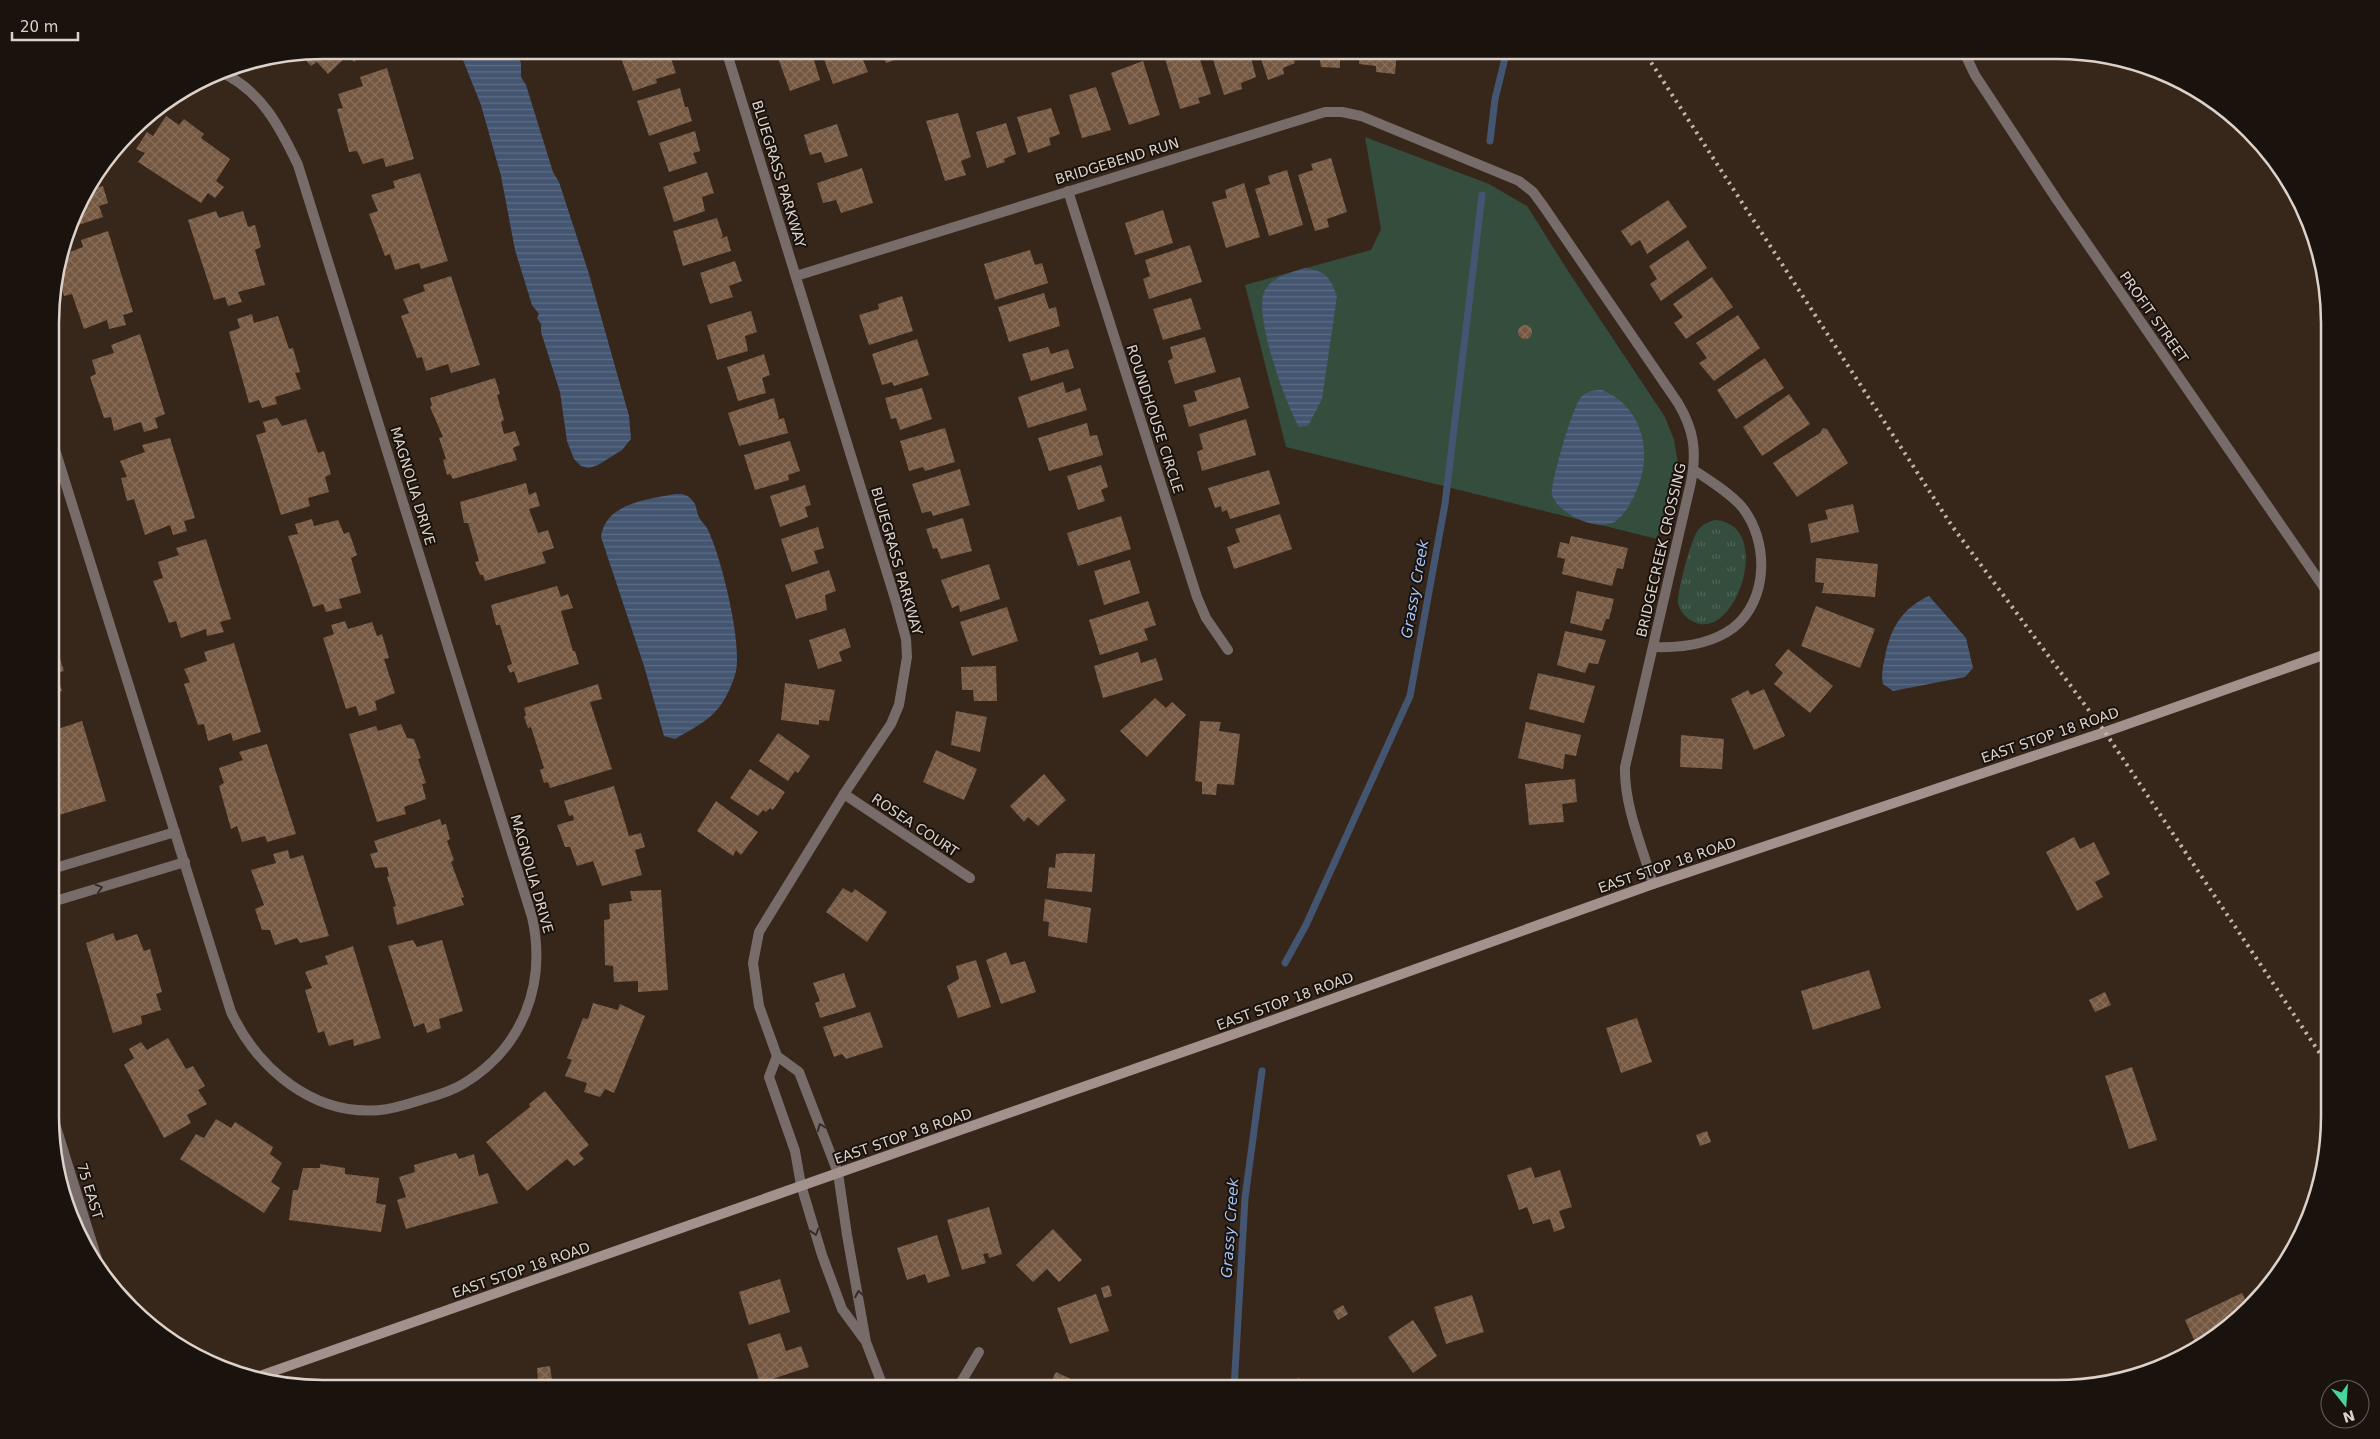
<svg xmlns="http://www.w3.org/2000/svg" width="2380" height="1439" viewBox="0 0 2380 1439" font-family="'DejaVu Sans',sans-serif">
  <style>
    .grass { fill: url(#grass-tufts) }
    .park { fill: #344d3d }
    .water { fill: url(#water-rules) }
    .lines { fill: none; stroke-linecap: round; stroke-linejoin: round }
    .stream { stroke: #435570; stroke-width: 7 }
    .building { fill: url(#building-cross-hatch) }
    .street { stroke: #776c69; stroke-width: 10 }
    .secondary { stroke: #a2918c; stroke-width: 10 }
    .rail { stroke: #bfb3aa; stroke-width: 4; stroke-dasharray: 2.5 5; stroke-linecap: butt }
    .oneway { stroke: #352d29 }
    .labels { text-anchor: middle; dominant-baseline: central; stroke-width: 4; stroke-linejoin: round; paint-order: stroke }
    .street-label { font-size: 14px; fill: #ddd2ca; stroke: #19120d }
    .water-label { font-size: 15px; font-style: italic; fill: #a4c4f7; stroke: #19120d }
    .rim { fill: none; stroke: #ddd2ca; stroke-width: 2.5 }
  </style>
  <defs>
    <pattern id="grass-tufts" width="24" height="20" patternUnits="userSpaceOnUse" patternTransform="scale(1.25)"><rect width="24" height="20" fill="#344d3d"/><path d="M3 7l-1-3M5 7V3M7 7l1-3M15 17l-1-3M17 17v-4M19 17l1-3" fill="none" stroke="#516658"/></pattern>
    <pattern id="water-rules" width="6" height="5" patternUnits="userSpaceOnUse" patternTransform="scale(1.25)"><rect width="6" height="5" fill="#435570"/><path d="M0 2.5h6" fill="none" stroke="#5e6d83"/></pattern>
    <pattern id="building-cross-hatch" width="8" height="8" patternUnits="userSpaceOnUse" patternTransform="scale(1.25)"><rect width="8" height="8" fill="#755842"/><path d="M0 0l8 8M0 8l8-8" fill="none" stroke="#886f5c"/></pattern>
  </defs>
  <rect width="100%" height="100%" fill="#37271b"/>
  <path class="grass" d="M1715 520C1776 524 1735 646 1692 621 1685 617 1680 611 1678 603 1677 592 1691 539 1698 530 1703 524 1708 522 1715 520Z"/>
  <polygon class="park" points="1365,137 1489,184 1527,206 1568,271 1665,417 1674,440 1678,463 1657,539 1286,447 1245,285 1371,250 1381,229"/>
  <g class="water">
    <polygon points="459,50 515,50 521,63 521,77 526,85 553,172 559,182 589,274 629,416 631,439 622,450 598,465 589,468 581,466 574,459 567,441 560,392 541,332 541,324 537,318 539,314 532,305 515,250 501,176 481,105"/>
    <path d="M1305 268C1327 272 1329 276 1337 296L1322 399 1308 426 1299 427C1286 405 1252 312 1265 290 1272 277 1292 272 1305 268Z"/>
    <path d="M1602 390C1645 408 1654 457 1634 496 1630 505 1624 515 1616 521 1599 533 1558 514 1552 495 1550 485 1573 405 1581 397 1587 391 1594 390 1602 390Z"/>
    <path d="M675 494C682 494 687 494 692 500 697 505 696 511 699 517 701 522 706 525 708 530 721 556 744 648 735 675 722 714 708 720 675 739L664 736 644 666 601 537C605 503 649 499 675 494Z"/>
    <path d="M1929 596 1966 638 1973 668 1965 677 1893 691 1883 684C1881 674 1883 666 1885 657 1890 629 1902 608 1929 596Z"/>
  </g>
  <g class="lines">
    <g class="stream">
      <polyline points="1490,141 1495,99 1507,50"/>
      <polyline points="1285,963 1306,925 1410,696 1445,504 1482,195"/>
      <polyline points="1234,1389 1245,1198 1262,1071"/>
    </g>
  </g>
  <g class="building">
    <polygon points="323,50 367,50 354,62 348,55 328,74 317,62 311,66 300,54"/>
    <polygon points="643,50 668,50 676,73 656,79 657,83 633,91 621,58"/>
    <polygon points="789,50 811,50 820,80 790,91 778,58 789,52"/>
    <polygon points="859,50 868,72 833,84 821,51"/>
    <polygon points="881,50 922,50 886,63"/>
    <polygon points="1181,50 1197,50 1211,94 1198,98 1200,103 1180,109 1164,55"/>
    <polygon points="1210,50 1249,50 1256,77 1241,83 1242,89 1224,95"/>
    <polygon points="1258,50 1291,50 1295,63 1283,68 1284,74 1268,80"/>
    <polygon points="1312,50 1340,50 1340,68 1321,67 1320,60 1312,60"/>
    <polygon points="1360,50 1397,50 1395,74 1376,72 1376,66 1359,64"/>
    <polygon points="1143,61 1160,115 1129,125 1111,73"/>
    <polygon points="387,68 414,159 386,167 383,158 363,164 357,151 349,152 337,109 343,108 338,94 363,86 360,77"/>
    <polygon points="1096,87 1111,130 1082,138 1069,95"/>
    <polygon points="680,88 685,107 688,107 692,121 649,136 637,101"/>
    <polygon points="1051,108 1060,134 1049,138 1051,145 1028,153 1017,117"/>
    <polygon points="958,113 971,157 961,161 966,175 945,181 926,121"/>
    <polygon points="166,116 179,125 184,119 204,134 201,138 230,159 216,181 224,187 215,198 208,193 201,203 138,162 145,153 136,149 147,132 153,136"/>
    <polygon points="1006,123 1016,154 1004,159 1005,162 987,168 976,132"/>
    <polygon points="837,124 848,156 825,163 821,152 810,155 804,135"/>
    <polygon points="695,131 700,151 693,153 697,163 669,172 659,143"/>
    <polygon points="1331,158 1347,212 1327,219 1329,227 1315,231 1298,175 1313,170 1311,164"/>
    <polygon points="862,168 873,203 841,213 836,200 823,203 817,183"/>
    <polygon points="1287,170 1303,225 1269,236 1255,189 1270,184 1268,176"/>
    <polygon points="707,172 714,193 702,197 705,211 674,222 663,187"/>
    <polygon points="420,173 448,261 421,269 419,263 395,270 390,254 385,256 369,214 378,211 371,195 395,188 393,181"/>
    <polygon points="93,183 94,188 103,186 108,203 99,206 103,217 75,226 76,228 70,230 78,202"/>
    <polygon points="1244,183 1260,237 1226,248 1212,202 1227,198 1225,190"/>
    <polygon points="1668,200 1687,227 1647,254 1640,240 1631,246 1621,231"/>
    <polygon points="1163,210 1173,243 1135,255 1125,223"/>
    <polygon points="216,211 219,218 243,211 248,227 255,225 261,247 255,250 265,285 238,292 242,302 228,306 225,297 214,300 188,220"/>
    <polygon points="717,218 723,236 720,239 727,236 731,251 683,266 673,231"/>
    <polygon points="108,231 133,312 123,315 126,325 109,329 107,320 84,329 72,294 64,296 57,274 65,271 61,260 62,255 83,247 81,240"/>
    <polygon points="1688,240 1707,268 1661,301 1650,284 1657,279 1649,266"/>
    <polygon points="1190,245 1202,282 1149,299 1143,279 1150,276 1145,260"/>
    <polygon points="1030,250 1035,265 1042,263 1048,283 995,300 984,264"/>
    <polygon points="735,261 742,281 729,286 733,297 710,304 700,273"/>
    <polygon points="451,276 480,365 451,373 448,364 426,371 422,357 417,358 401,316 409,313 403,299 425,291 423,285"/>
    <polygon points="1712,277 1733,307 1686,339 1674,323 1683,317 1673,304"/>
    <polygon points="1044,293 1049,309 1056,307 1060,326 1009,342 998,307"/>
    <polygon points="902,296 913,331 869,345 859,315 879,309 878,304"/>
    <polygon points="1191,298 1201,329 1163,340 1153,309"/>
    <polygon points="751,311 757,332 745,336 748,351 717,360 707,325"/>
    <polygon points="252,314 254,323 278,316 289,349 293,348 300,372 295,373 301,389 275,397 277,404 262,408 259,400 249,403 229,332 240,328 237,319"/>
    <polygon points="1738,315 1760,348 1714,381 1699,363 1707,358 1696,343"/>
    <circle cx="1525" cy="332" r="7"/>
    <polygon points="140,334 165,414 155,418 158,428 144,432 141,422 114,431 111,417 104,418 90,377 96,374 92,360 114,353 111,345"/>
    <polygon points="1205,337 1216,372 1175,384 1168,361 1173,358 1170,347"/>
    <polygon points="917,339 929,375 894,386 892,382 882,385 872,354"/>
    <polygon points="1048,347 1051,354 1068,349 1074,368 1031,381 1022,354"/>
    <polygon points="764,354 770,375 762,378 766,393 738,401 727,367"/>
    <polygon points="1765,358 1784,388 1736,419 1717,390"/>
    <polygon points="1240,377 1249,408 1189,427 1183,405 1197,401 1194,391"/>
    <polygon points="495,378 500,394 497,395 504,420 501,422 504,434 515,431 520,445 513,448 517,460 453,479 450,474 447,475 443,460 446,459 439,438 443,437 430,407 432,405 430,398"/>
    <polygon points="1063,382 1066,393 1080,388 1087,410 1028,428 1018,397"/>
    <polygon points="922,388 932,419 900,430 896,418 891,419 885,398"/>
    <polygon points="1789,394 1810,424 1762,456 1743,427"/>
    <polygon points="774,398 779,418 777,420 784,418 788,433 739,446 728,413"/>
    <polygon points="277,418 282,426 306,419 318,453 324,451 331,474 325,477 329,492 308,498 310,506 281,515 256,435 266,432 263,422"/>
    <polygon points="1246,419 1256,455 1202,471 1197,452 1203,449 1199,434"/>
    <polygon points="1087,423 1090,436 1097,435 1103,455 1049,471 1038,438"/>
    <polygon points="945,428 955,462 925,471 923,467 909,471 900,441"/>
    <polygon points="1823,428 1827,429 1848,463 1797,497 1773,463 1820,433"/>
    <polygon points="170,438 195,518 184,521 187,531 173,535 170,525 145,535 134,499 127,501 121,478 127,477 120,461 145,452 142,445"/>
    <polygon points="790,441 800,471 788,475 789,480 755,490 744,455"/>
    <polygon points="1101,465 1108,487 1101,490 1105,501 1078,510 1067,476"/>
    <polygon points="960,469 970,505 933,516 931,511 922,513 912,484"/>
    <polygon points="1269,470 1280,504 1230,519 1227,510 1222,512 1221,506 1215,508 1208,488"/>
    <polygon points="526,483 529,495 536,492 540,506 529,509 538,533 548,530 554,548 542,552 546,563 485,581 483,575 480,575 475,562 479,561 468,523 464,523 460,502"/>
    <polygon points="805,485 811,505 805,507 808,517 780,527 770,496"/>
    <polygon points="1853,504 1859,532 1811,543 1808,524 1828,519 1825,510"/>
    <polygon points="1280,514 1292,549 1234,569 1227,547 1240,542 1235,529"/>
    <polygon points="1121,516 1131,549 1078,566 1067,533"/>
    <polygon points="963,518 972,551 941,559 937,548 933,549 926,529"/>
    <polygon points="312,519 314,526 338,520 344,534 349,532 357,555 351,558 361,593 339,599 342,608 326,612 323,604 313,607 288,536 298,534 295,524"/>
    <polygon points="818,527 824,548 814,551 818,563 792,572 781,539"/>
    <polygon points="1571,536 1628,548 1623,569 1617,568 1612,586 1562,574 1565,559 1557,557 1560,542 1569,544"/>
    <polygon points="206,539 231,619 220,622 224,632 207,636 206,629 181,638 176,621 169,623 153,581 163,578 158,562 179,555 176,548"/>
    <polygon points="1816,558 1878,564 1875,597 1822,593 1824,583 1815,582"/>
    <polygon points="1130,560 1140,593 1104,605 1094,571"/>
    <polygon points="989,564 1000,599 960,612 959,605 952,608 941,580"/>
    <polygon points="829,570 836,591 825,595 827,610 796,619 785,585"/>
    <polygon points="557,586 561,597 568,594 573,608 561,611 573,651 575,651 579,664 518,683 514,671 510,673 507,666 512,664 500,625 496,625 491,605"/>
    <polygon points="1577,591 1614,599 1609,619 1606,619 1602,631 1570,623"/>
    <polygon points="1148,601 1156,625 1144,629 1148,640 1100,655 1089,620"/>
    <polygon points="1816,606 1875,629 1860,668 1801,646"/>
    <polygon points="1007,607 1018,641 972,656 960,622"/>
    <polygon points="345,621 348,629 372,622 377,636 382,634 389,658 384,659 395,693 375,701 377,710 359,716 356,706 346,709 323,638 334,634 331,625"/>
    <polygon points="845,628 851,647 839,652 842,661 818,669 809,640"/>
    <polygon points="1565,631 1606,640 1598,664 1589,663 1585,673 1557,665"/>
    <polygon points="52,634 64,671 56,673 62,691 52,694"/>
    <polygon points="234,643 261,732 233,741 231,733 208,741 204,724 198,725 184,684 190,682 184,669 207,661 204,652"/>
    <polygon points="1788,649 1833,686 1810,713 1774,684 1783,673 1775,665"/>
    <polygon points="1138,652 1141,663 1156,658 1163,680 1103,698 1094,666"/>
    <polygon points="996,666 997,701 974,701 973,690 962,690 961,667"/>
    <polygon points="1538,673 1595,686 1584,723 1529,709"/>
    <polygon points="785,683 835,690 829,721 819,720 819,725 781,720"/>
    <polygon points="598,684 602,699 590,702 612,769 550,788 548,782 544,783 540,770 544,768 531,727 528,728 524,717 526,715 524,708"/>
    <polygon points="1764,689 1785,736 1754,750 1731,699 1748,690 1751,695"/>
    <polygon points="1155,698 1166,708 1172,702 1186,715 1147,757 1120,731"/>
    <polygon points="956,711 987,717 980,752 951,745"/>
    <polygon points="82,721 106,801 52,817 52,731"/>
    <polygon points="1200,721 1221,722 1219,731 1240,734 1234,785 1217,784 1216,795 1202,794 1202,782 1195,781"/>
    <polygon points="1526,722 1581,735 1576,756 1565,754 1563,769 1518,758"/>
    <polygon points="401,724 407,738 414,739 421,758 418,759 426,783 422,784 426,799 404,807 406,814 377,822 349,734 376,726 378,731"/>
    <polygon points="778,733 810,756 798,773 795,771 788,781 759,761"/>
    <polygon points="1681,735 1724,739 1722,769 1680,767"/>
    <polygon points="267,744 296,834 267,842 265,836 242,842 237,826 231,829 219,786 224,783 219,768 243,760 239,752"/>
    <polygon points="936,750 977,769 964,800 923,782"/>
    <polygon points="750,769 785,792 773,810 770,808 766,812 763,810 758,816 730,798"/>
    <polygon points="1044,774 1066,800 1038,826 1028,817 1024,822 1010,806"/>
    <polygon points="1575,779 1577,802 1562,804 1564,822 1529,825 1525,784"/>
    <polygon points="614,786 629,836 641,833 645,847 635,850 642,875 602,886 593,861 577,866 570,847 565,847 557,825 574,820 573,815 569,816 564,801"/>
    <polygon points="716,801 758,832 741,855 736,850 733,856 697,831"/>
    <polygon points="440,819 442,825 446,824 450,839 447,841 454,860 451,862 464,897 461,898 464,905 397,925 393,907 396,906 387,877 389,876 387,867 375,868 370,854 378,852 374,841"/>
    <polygon points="2074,837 2080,849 2094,842 2110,874 2095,882 2103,897 2077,911 2046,852"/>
    <polygon points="288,850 290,859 303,855 329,936 300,943 297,938 275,945 270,930 262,930 255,909 264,905 251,870 276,863 273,854"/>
    <polygon points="1064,853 1095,854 1092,892 1047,888 1049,867 1055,868 1056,854"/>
    <polygon points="843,888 852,893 855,889 887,912 867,942 826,912"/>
    <polygon points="661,890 668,990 638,992 638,981 614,982 613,966 605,965 604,920 610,919 609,904 632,901 630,891"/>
    <polygon points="1045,899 1091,908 1087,943 1048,936 1049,922 1043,921"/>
    <polygon points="113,933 116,941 137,934 144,951 150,949 162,992 156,994 161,1010 141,1016 142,1024 113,1033 86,943"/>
    <polygon points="413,940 417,947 442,940 463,1011 439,1019 441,1028 427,1033 424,1023 414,1027 388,946"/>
    <polygon points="353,946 381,1038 354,1046 353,1039 329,1046 324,1031 318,1033 305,990 312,988 305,972 328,964 325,956"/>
    <polygon points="1006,952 1011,965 1025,961 1036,992 1001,1004 986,960"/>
    <polygon points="976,960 991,1007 958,1018 947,986 959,979 956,966"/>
    <polygon points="1869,970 1881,1008 1813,1030 1801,991"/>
    <polygon points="844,973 856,1007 820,1018 815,1003 820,1001 813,983"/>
    <polygon points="2105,992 2111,1005 2095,1012 2089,1000"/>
    <polygon points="593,1003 618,1010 620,1004 645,1016 614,1093 605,1089 600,1097 584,1092 587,1083 565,1076 572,1060 567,1058 583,1018 588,1019"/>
    <polygon points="870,1012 883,1047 846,1059 842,1054 834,1057 823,1027"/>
    <polygon points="1637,1018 1652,1062 1621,1073 1606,1028"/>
    <polygon points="168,1038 186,1069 193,1066 205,1086 198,1090 207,1104 187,1115 191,1123 164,1138 124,1065 134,1058 129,1049 141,1042 147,1050"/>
    <polygon points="2132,1067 2157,1140 2129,1149 2105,1076"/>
    <polygon points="545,1091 589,1145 579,1153 584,1159 574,1166 567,1159 527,1191 486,1142 530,1107 529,1104"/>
    <polygon points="216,1119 231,1128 235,1122 273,1147 270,1154 282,1163 271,1182 280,1188 264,1213 180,1159 196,1134 204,1138"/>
    <polygon points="1707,1131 1711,1142 1700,1146 1696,1135"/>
    <polygon points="456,1153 459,1159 474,1154 479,1176 488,1173 498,1203 406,1229 397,1200 406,1197 399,1177 415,1172 414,1165"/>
    <polygon points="320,1164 345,1168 345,1174 379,1178 376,1203 386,1205 381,1232 289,1220 293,1190 298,1190 303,1168 320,1168"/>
    <polygon points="1531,1167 1535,1178 1560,1170 1572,1207 1559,1211 1565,1228 1554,1232 1550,1219 1533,1224 1527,1207 1519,1210 1507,1175"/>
    <polygon points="989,1207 1002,1254 989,1258 988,1253 983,1254 986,1263 962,1270 947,1220"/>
    <polygon points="1053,1229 1082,1260 1059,1282 1047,1269 1033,1282 1016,1265"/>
    <polygon points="937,1235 950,1276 928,1283 925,1274 907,1280 897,1248"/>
    <polygon points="780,1279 790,1312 749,1325 739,1292"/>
    <polygon points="1109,1285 1112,1296 1104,1298 1101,1288"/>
    <polygon points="2242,1293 2250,1309 2218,1333 2196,1344 2185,1320"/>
    <polygon points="1096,1294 1109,1331 1070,1344 1057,1308"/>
    <polygon points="1472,1295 1484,1332 1446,1344 1434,1307"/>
    <polygon points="1343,1305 1348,1314 1338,1320 1333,1311"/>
    <polygon points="1413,1320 1437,1356 1413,1373 1388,1337"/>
    <polygon points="780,1333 786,1351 801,1346 809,1367 760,1383 747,1344"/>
    <polygon points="550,1366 553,1389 520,1389 519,1382 538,1379 537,1368"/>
    <polygon points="1056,1372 1092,1389 1048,1389"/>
    <polygon points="1298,1378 1307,1383 1304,1389 1292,1389"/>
    <polygon points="1381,1379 1396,1389 1375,1389"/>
    <polygon points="495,1382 498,1389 476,1389"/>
  </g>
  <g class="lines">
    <g class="street">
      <polyline points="726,50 896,602 906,639 907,657 899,705 891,724 844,794 759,932 753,963 759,1006 777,1056 799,1072 838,1173 847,1235 866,1342 884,1389"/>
      <polyline points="1963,50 1975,75 2057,200 2329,595"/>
      <polyline points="1068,191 1197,597 1206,618 1228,650"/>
      <path d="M796 276 1325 112H1342L1361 116 1519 181 1533 192 1544 207 1678 403C1694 430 1697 451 1691 482L1625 767C1624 806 1642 846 1653 884"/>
      <path d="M52 440 231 1012C258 1069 313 1116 380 1110 394 1109 408 1104 421 1100 435 1096 450 1092 463 1084 523 1048 547 984 532 917L298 165C280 127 260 88 218 71"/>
      <path d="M1653 647C1680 648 1710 645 1733 628 1769 600 1769 541 1742 507 1729 492 1710 481 1694 470"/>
      <polyline points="844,794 970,878"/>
      <polyline points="52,869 175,832"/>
      <polyline points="52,902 185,862"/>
      <polyline points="777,1056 769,1077 795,1151 801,1185 822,1255 842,1309 864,1339"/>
      <polyline points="52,1114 102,1275"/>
      <polyline points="957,1389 979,1352"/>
    </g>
    <polyline class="secondary" points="251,1379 1234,1034 1653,884 2105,732 2329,653"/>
    <polyline class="rail" points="1643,50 1952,526 2105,732 2329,1067"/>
  </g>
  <defs><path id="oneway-chevron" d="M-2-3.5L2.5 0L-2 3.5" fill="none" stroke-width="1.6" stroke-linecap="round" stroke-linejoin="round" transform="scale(1.25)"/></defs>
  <g class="oneway">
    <use href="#oneway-chevron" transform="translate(99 888) rotate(-17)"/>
    <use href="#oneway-chevron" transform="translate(821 1127) rotate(-111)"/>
    <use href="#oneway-chevron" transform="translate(815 1232) rotate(73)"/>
    <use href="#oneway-chevron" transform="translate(859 1294) rotate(-100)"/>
  </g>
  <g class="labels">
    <g class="street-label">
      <text transform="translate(1117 161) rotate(-17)">BRIDGEBEND RUN</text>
      <text transform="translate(779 174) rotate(73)">BLUEGRASS PARKWAY</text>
      <text transform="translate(2154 317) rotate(55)">PROFIT STREET</text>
      <text transform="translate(1155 419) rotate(72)">ROUNDHOUSE CIRCLE</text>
      <text transform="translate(413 486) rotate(73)">MAGNOLIA DRIVE</text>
      <text transform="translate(1661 550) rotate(-77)">BRIDGECREEK CROSSING</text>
      <text transform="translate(897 561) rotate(74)">BLUEGRASS PARKWAY</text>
      <text transform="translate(2050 735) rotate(-19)">EAST STOP 18 ROAD</text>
      <text transform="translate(915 825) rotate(34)">ROSEA COURT</text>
      <text transform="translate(1667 865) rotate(-19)">EAST STOP 18 ROAD</text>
      <text transform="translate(532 874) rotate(74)">MAGNOLIA DRIVE</text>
      <text transform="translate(1285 1001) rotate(-20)">EAST STOP 18 ROAD</text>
      <text transform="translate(903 1136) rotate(-19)">EAST STOP 18 ROAD</text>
      <text transform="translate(90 1191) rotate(73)">75 EAST</text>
      <text transform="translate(521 1270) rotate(-19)">EAST STOP 18 ROAD</text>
    </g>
    <g class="water-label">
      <text transform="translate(1415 589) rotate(-80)">Grassy Creek</text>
      <text transform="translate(1230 1228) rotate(-86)">Grassy Creek</text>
    </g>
  </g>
  <path d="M0 0H2380V1439H0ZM323 59H2057A264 264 0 0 1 2321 323V1116A264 264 0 0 1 2057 1380H323A264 264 0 0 1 59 1116V323A264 264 0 0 1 323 59Z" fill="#19120d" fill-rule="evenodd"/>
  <path class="rim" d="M323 59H2057A264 264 0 0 1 2321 323V1116A264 264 0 0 1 2057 1380H323A264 264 0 0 1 59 1116V323A264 264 0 0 1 323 59Z"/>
  <g transform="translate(2345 1404) rotate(163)"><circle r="24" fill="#19120d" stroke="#675f59"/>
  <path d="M0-4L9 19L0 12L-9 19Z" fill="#47d49d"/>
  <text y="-8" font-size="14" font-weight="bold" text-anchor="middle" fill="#ddd2ca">N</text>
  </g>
  <path d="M12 32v8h66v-8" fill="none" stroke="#ddd2ca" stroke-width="2.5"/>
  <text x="20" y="32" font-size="15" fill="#ddd2ca" stroke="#19120d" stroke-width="4" paint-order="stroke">20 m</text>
</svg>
